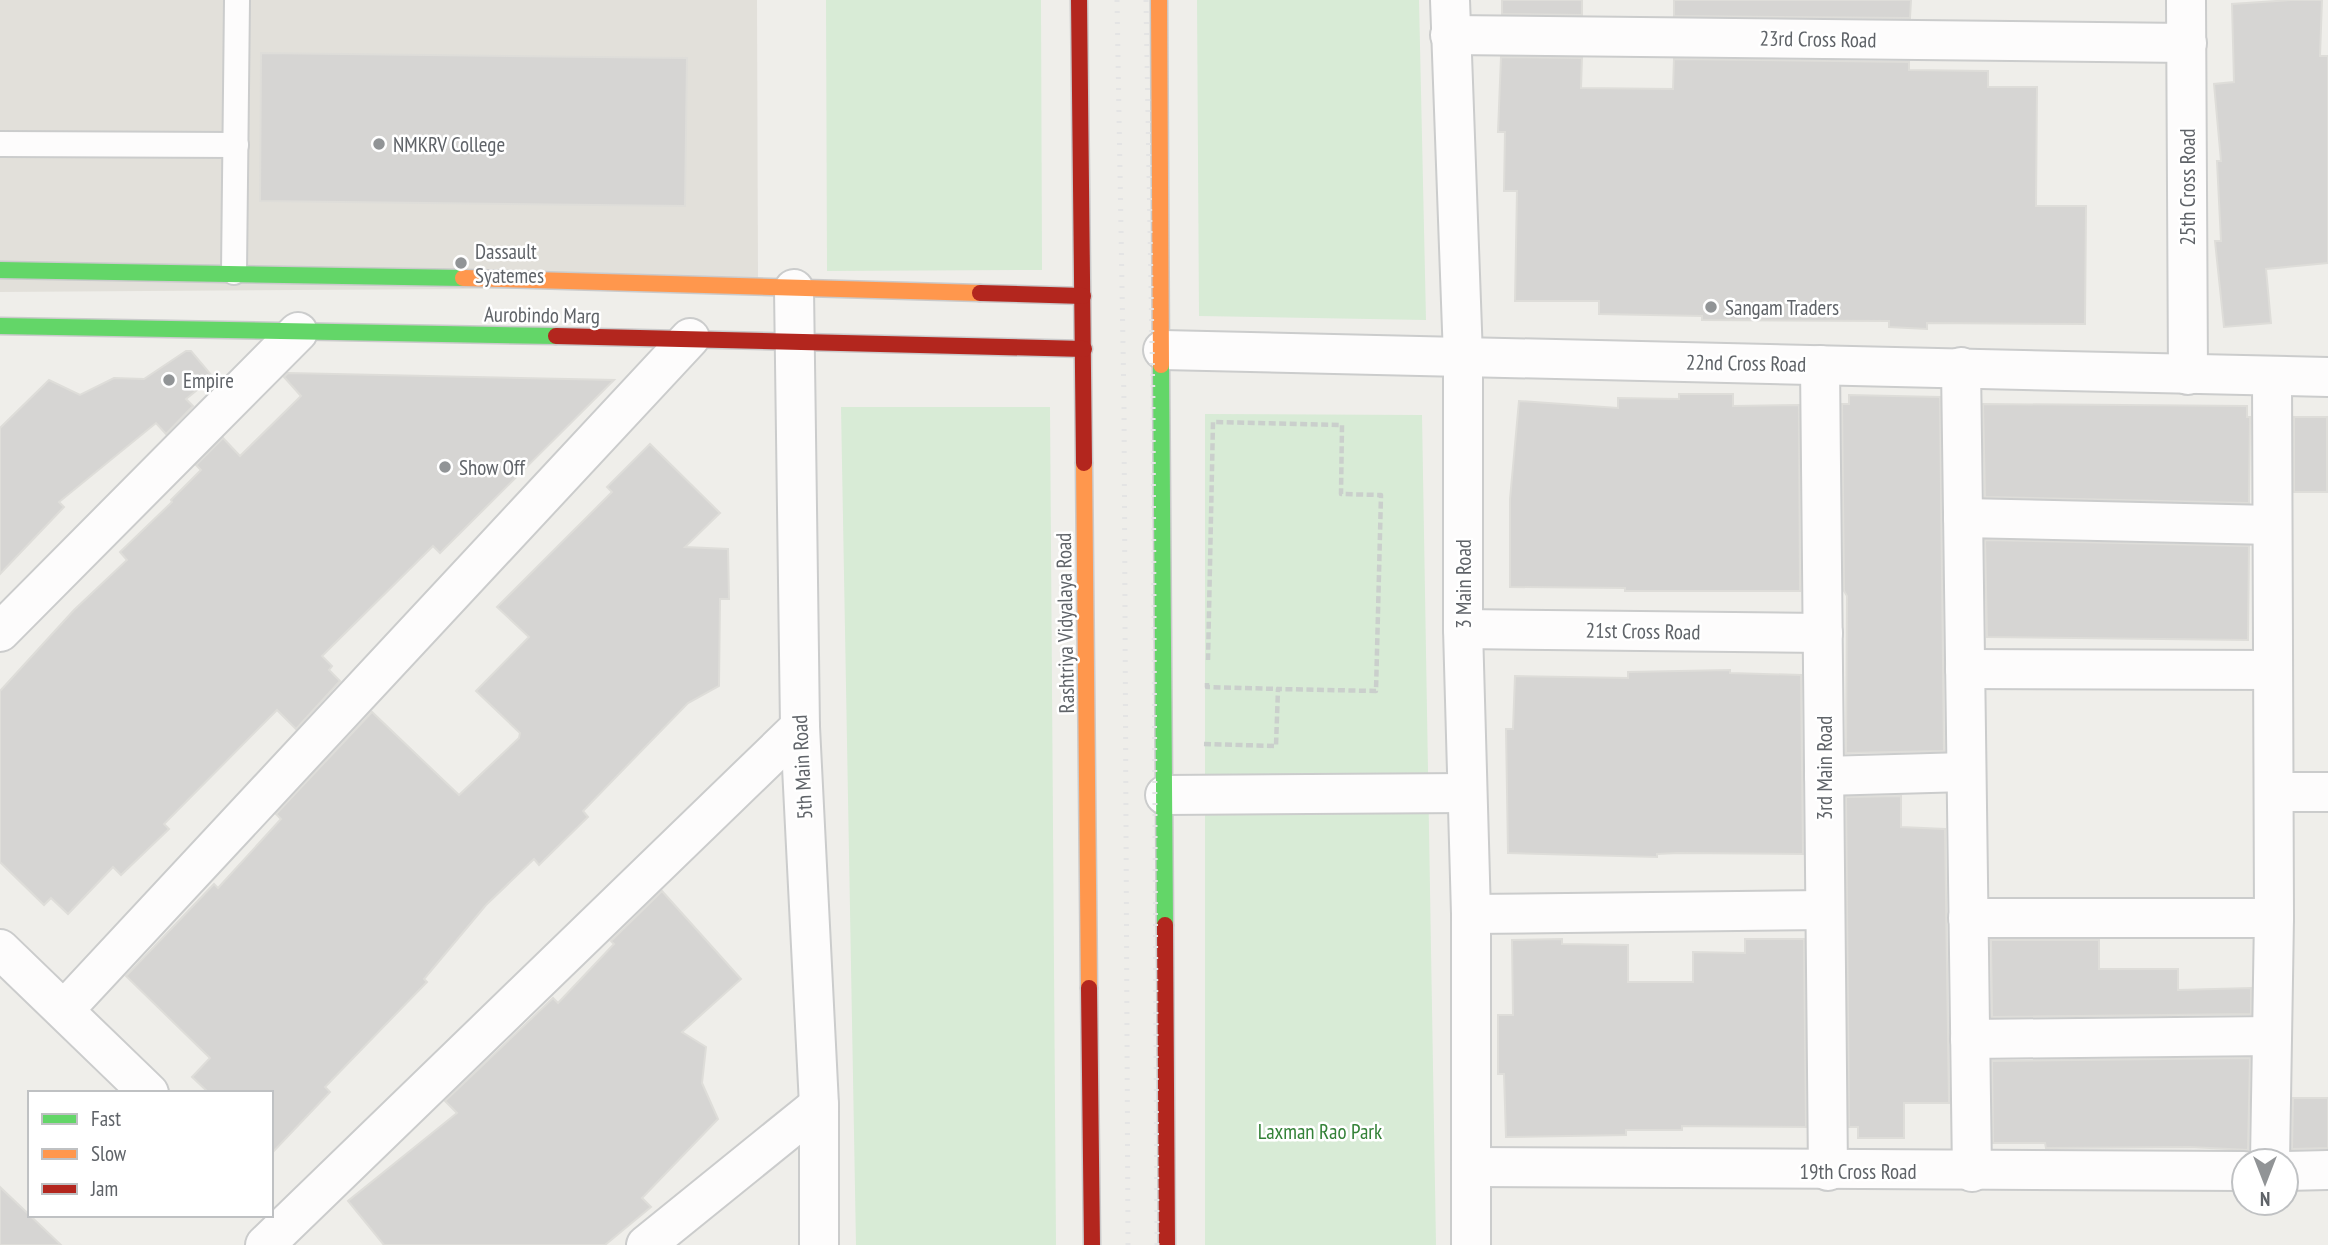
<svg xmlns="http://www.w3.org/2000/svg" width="2328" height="1245" viewBox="0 0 2328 1245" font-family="'PT Sans Narrow',sans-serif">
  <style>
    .education { fill: #e2e0da }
    .green { fill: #d8ebd6 }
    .building { fill: #d6d5d3; stroke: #deddd9; stroke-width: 2 }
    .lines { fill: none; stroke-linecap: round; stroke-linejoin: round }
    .lane-casing { stroke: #cbcccc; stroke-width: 28 }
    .street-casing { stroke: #cbcccc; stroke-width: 42 }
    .fast-casing { stroke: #cacacb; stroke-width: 19 }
    .slow-casing { stroke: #cacacb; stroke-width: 19 }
    .jam-casing { stroke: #cacacb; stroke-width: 19 }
    .path { stroke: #cacfcc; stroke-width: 4.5; stroke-dasharray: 7 3.5; stroke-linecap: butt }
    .lane { stroke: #fdfcfc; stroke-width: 24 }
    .street { stroke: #fdfcfc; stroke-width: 38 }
    .fast { stroke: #63d668; stroke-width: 16 }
    .slow { stroke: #ff974d; stroke-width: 16 }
    .jam { stroke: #b3261e; stroke-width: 16 }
    .rail { stroke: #e4e4e4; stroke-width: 5; stroke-dasharray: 2 9; stroke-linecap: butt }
    .poi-dot { fill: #919496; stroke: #fff; stroke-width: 2.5 }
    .labels { text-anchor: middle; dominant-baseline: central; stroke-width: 5; stroke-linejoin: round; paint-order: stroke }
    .street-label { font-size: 21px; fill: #5f6368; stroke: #fff }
    .poi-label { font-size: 21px; fill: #5f6368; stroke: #fff; text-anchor: start }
    .park-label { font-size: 21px; fill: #348238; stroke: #fff }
  </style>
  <rect width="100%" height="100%" fill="#efeeea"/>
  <polygon class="education" points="0,0 757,0 758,287 0,292"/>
  <g class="green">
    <polygon points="826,0 1041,0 1042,270 827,271"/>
    <polygon points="1197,0 1419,0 1426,320 1199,316"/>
    <polygon points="841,407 1050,407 1056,1245 856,1245"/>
    <polygon points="1205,414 1422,415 1436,1245 1205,1245"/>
  </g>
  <g class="building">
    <polygon points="1502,0 1582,0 1582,15 1502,14"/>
    <polygon points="1674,0 1911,0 1910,18 1674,16"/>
    <polygon points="2291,0 2322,0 2320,56 2328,56 2328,263 2266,269 2271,323 2224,327 2215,241 2221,241 2217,161 2221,161 2214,84 2234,82 2232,4"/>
    <polygon points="261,53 687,58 685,206 260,201"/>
    <polygon points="1501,57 1582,58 1581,88 1673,89 1674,59 1909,62 1909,70 1988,71 1988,87 2037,87 2036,206 2086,206 2085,324 1927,323 1927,329 1889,327 1889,321 1702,320 1702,316 1599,314 1599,301 1515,301 1517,191 1504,191 1505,132 1498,132"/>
    <polygon points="186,351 191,351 213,377 186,399 193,406 166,434 156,423 59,502 64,507 0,574 0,428 49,380 80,395 114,378 144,379"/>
    <polygon points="288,373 614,380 440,553 433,546 322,656 332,666 329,670 340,681 296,729 277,710 164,824 169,829 121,875 113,867 68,914 51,898 44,905 0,862 0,691 74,610 127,560 120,552 172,502 171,500 201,470 196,465 223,438 240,456 301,396 284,377"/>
    <polygon points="1679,394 1733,394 1733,406 1799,405 1800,591 1625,591 1625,588 1510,587 1510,499 1519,401 1618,408 1618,398 1679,399"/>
    <polygon points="1849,395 1940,397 1944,751 1846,753 1847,596 1844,591 1842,404 1849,404"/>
    <polygon points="1983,404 2247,406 2247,417 2250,417 2249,503 1985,497"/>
    <rect x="2294" y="417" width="33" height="75"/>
    <polygon points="650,444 720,513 685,547 728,549 729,599 720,599 719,686 688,703 583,811 588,817 539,865 534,859 486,905 424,979 427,982 325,1087 330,1092 271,1154 271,1093 209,1093 192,1077 210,1058 126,976 214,884 218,888 281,819 276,814 372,712 459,795 519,738 520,733 476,691 529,637 497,607 612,492 607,487"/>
    <polygon points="1985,540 2249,546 2248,640 1987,637"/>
    <polygon points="1730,670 1730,673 1801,675 1803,854 1678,853 1657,854 1657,857 1508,853 1506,729 1513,729 1515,676 1628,678 1628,672"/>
    <polygon points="1901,796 1901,827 1945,829 1949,1103 1904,1103 1904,1138 1858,1138 1858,1127 1849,1127 1846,797"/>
    <polygon points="662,891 741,979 682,1032 706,1047 702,1083 718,1119 642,1198 651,1207 605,1245 384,1245 348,1201 457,1113 445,1101 553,998 558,1003 614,944 611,941"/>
    <polygon points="1562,939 1562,944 1628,945 1628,982 1693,982 1693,952 1745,953 1745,939 1804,939 1806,1127 1682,1126 1682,1130 1626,1130 1626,1135 1506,1137 1504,1074 1498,1074 1498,1015 1513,1015 1512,940"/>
    <polygon points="1991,940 2099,940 2099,969 2178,969 2178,990 2251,988 2251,1014 1992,1017"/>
    <polygon points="2250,1058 2248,1150 2190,1147 2046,1148 2045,1143 1993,1143 1992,1061"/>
    <polygon points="2293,1098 2328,1098 2328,1148 2292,1149"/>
    <polygon points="0,1187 61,1245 0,1245"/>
  </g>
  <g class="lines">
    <defs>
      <g id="lane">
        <polyline points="0,144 236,145"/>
        <polyline points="234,272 237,0"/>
      </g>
      <g id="street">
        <polyline points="1450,0 1463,357 1463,629 1471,914 1471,1245"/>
        <polyline points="2186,0 2188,375"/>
        <polyline points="1450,35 2187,43"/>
        <polyline points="794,289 800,727 819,1105 819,1245"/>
        <polyline points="1163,350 2328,377"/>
        <polyline points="1820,365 1828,1171"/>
        <polyline points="1961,367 1972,1172"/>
        <polyline points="1963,518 2272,525"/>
        <polyline points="1463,629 1823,633"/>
        <polyline points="0,632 298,332"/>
        <polyline points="1965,669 2273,670"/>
        <polyline points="1824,776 1966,772"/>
        <polyline points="2274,792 2328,792"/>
        <polyline points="1165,795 1467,793"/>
        <polyline points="1471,914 1825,910"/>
        <polyline points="1968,918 2274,918"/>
        <polyline points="0,949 149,1093"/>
        <polyline points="64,1010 690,338"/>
        <polyline points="1970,1039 2272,1036"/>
        <polyline points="2270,1161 2274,918 2272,377"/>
        <polyline points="1471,1167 2244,1171"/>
        <polyline points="2286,1171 2328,1170"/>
        <polyline points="265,1245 800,727"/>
        <polyline points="646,1245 819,1105"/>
      </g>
      <g id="fast">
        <polyline points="0,270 463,278"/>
        <polyline points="0,326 556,336"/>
        <polyline points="1161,365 1165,925"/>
      </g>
      <g id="slow">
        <polyline points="1159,0 1161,365"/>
        <polyline points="463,278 980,293"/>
        <polyline points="1084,463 1089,988"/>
      </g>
      <g id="jam">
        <polyline points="1079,0 1084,463"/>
        <polyline points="980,293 1083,296"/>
        <polyline points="556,336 1084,349"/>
        <polyline points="1165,925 1167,1245"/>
        <polyline points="1089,988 1092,1245"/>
      </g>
    </defs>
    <use href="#lane" class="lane-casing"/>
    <use href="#street" class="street-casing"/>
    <use href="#fast" class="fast-casing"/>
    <use href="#slow" class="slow-casing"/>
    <use href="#jam" class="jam-casing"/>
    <g class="path">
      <polyline points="1207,683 1207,687 1278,689"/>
      <polyline points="1204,744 1276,746 1278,689 1376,691 1381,495 1341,494 1342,425 1213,422 1208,660"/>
    </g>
    <use href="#lane" class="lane"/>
    <use href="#street" class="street"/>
    <use href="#fast" class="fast"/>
    <use href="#slow" class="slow"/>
    <use href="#jam" class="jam"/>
    <g class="rail">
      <polyline points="1117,0 1124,402 1128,1245"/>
      <polyline points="1146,0 1153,402 1157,1245"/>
    </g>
  </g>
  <g class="poi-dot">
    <circle cx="379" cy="144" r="7"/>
    <circle cx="461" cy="263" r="7"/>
    <circle cx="1711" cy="307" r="7"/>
    <circle cx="169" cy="380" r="7"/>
    <circle cx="445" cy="467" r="7"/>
  </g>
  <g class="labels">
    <g class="street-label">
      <text transform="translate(1818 39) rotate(1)">23rd Cross Road</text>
      <text transform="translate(2187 187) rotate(-90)">25th Cross Road</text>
      <text transform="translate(542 315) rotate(1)">Aurobindo Marg</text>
      <text transform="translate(1746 363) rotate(1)">22nd Cross Road</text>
      <text transform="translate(1463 584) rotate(-90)">3 Main Road</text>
      <text transform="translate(1065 623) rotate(-91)">Rashtriya Vidyalaya Road</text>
      <text transform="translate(1643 631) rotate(1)">21st Cross Road</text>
      <text transform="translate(802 767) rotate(-93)">5th Main Road</text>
      <text transform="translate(1824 768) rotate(-90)">3rd Main Road</text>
      <text x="1858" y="1171">19th Cross Road</text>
    </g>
    <g class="poi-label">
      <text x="393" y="144">NMKRV College</text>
      <text x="475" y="251">Dassault<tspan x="475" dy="24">Syatemes</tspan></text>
      <text x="1725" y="307">Sangam Traders</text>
      <text x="183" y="380">Empire</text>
      <text x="459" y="467">Show Off</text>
    </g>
    <g class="park-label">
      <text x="1320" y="1131">Laxman Rao Park</text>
    </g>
  </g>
  <rect x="28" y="1091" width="245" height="126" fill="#ffffff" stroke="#bfc1c3" stroke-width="2"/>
  <rect x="42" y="1114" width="35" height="10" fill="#63d668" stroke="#bfc1c3" stroke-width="2"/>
  <text x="91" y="1126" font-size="21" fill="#5f6368">Fast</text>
  <rect x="42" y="1149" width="35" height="10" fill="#ff974d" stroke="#bfc1c3" stroke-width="2"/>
  <text x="91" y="1161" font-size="21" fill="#5f6368">Slow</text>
  <rect x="42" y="1184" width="35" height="10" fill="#b3261e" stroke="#bfc1c3" stroke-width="2"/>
  <text x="91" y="1196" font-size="21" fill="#5f6368">Jam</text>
  <g transform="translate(2265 1182) rotate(180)"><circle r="33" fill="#ffffff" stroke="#bfc1c3" stroke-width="2"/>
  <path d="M0-5L12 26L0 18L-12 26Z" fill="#919496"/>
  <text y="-10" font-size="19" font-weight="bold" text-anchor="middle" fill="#5f6368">N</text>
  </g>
</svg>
